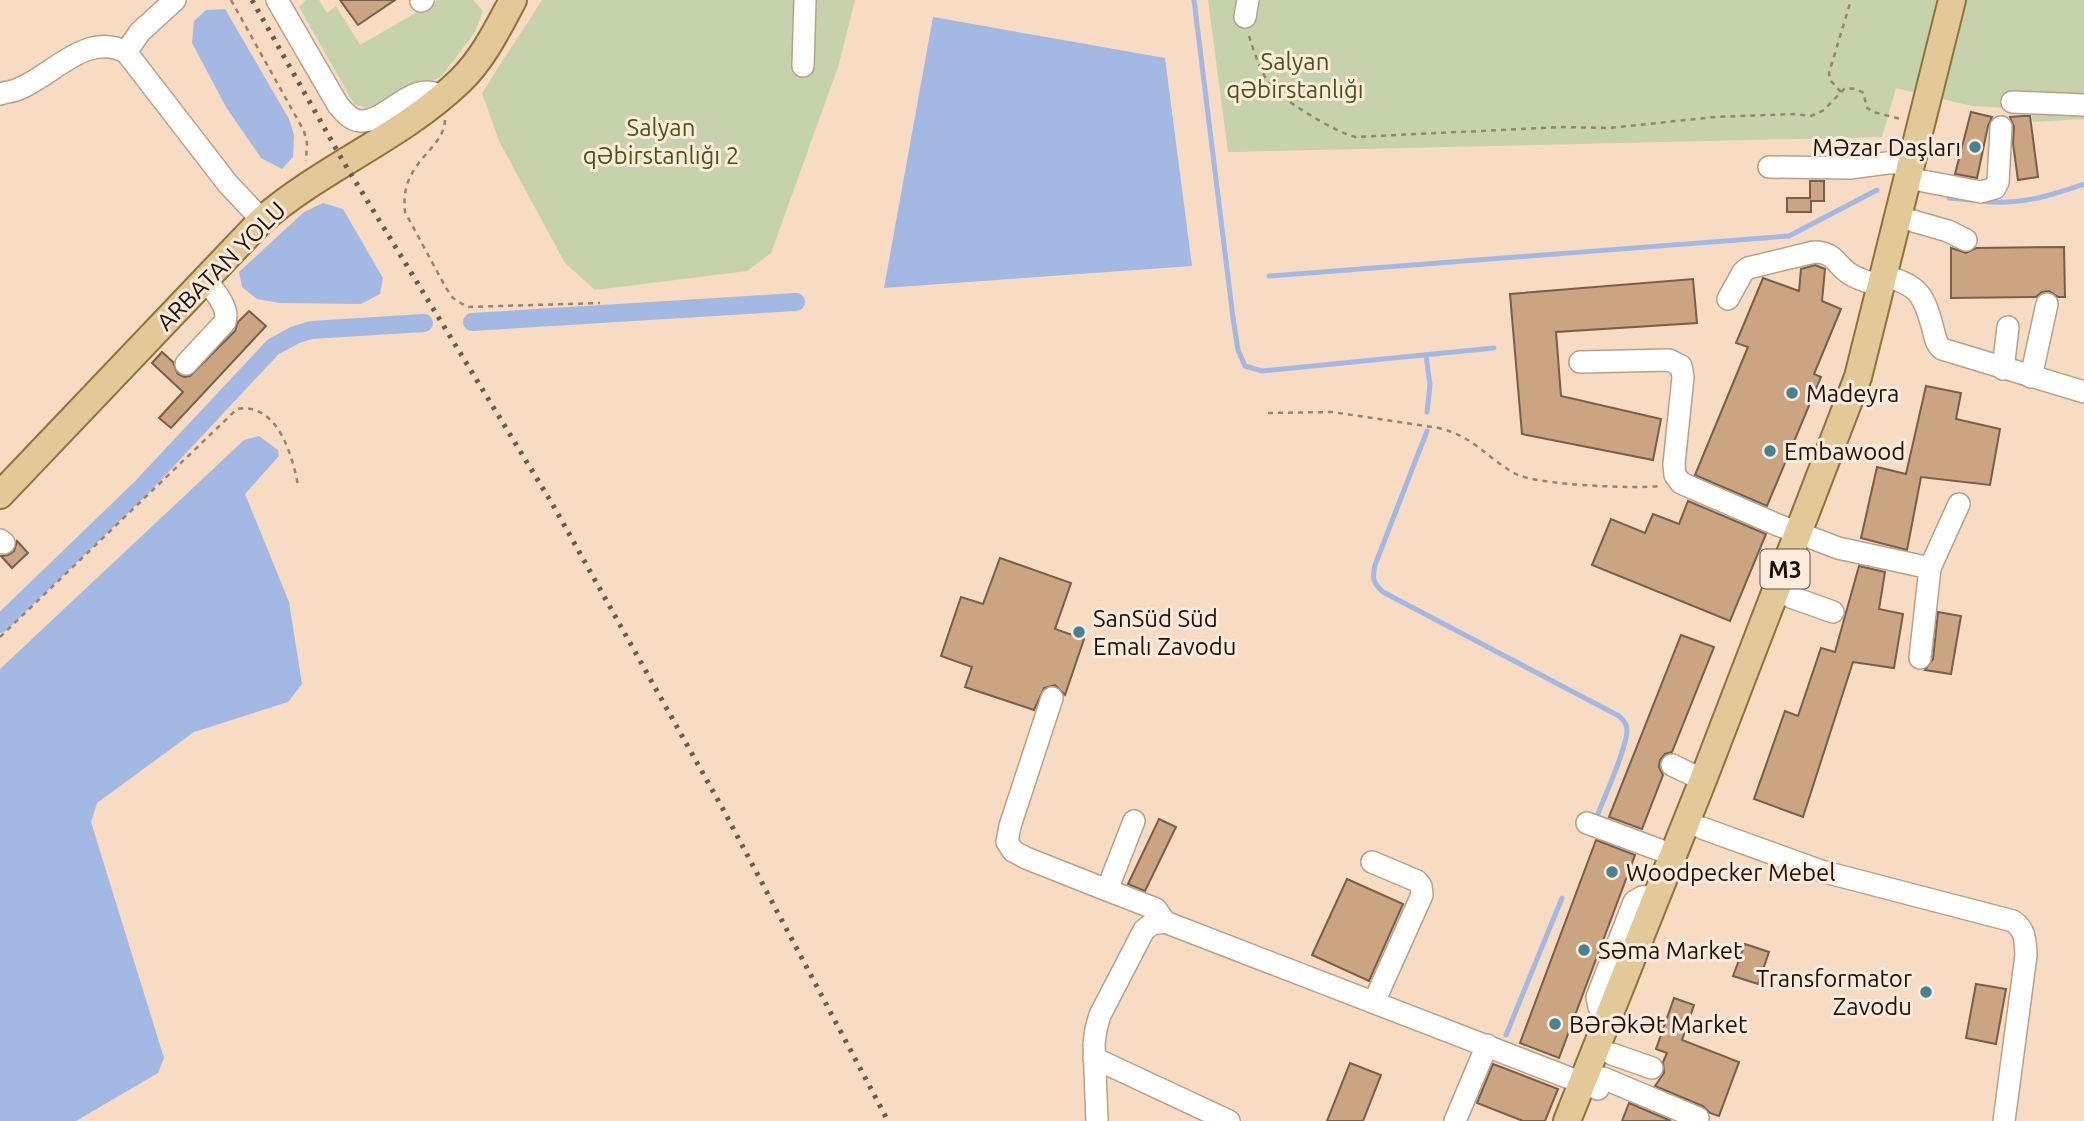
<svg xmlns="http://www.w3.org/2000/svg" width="2084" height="1121" viewBox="0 0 2084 1121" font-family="Ubuntu,sans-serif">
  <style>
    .green { fill: #c6d2ac }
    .water { fill: #a3b9e4 }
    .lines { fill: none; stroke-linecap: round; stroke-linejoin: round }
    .stream { stroke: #a3b9e4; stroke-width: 5 }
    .canal { stroke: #a3b9e4; stroke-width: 18 }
    .building { fill: #cba482; stroke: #785f49; stroke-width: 2 }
    .minor-casing { stroke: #bba088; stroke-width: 24 }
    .major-casing { stroke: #927239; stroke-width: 30 }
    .path { stroke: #988472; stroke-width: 2.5; stroke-dasharray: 5 5; stroke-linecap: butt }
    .minor { stroke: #fff; stroke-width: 21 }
    .major { stroke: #e3c998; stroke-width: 26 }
    .rail { stroke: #6c5b4d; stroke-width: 5; stroke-dasharray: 3.5 7; stroke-linecap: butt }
    .poi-dot { fill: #428395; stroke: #fceadb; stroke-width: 2.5 }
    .labels { text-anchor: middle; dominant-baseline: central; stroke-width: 6; stroke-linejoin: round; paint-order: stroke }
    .shield { fill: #fceadb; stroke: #5f5349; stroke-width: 2 }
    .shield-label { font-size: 23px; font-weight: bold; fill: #1c120a }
    .park-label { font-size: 24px; fill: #475710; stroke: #fceadb }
    .poi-label { font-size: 24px; fill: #1c120a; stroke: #fceadb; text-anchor: start }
    .street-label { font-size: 24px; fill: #1c120a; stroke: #fceadb }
  </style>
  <rect width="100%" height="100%" fill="#f7dbc2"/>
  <g class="green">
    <polygon points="306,0 319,0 327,13 336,6 360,45 438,0 473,0 483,11 475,32 441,77 368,109 354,104 299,7"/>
    <polygon points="542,0 855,0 838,67 771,253 747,271 595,290 565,263 499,141 482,93"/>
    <polygon points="1208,0 2084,0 2084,119 2033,122 2030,109 1972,106 1896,88 1882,137 1228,152"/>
  </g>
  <g class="water">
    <polygon points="225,9 289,119 294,135 293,157 282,169 261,158 226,107 192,43 194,21 206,10"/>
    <polygon points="933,17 1165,58 1192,266 884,288"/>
    <polygon points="323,203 343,209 383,278 380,294 361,304 279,303 257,299 242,287 239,272 304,212"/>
    <polygon points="259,436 278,450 279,456 245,494 289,602 302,684 288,702 194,732 97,803 91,822 164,1058 158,1073 76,1121 0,1121 0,669 244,440"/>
  </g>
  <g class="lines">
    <g class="stream">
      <polyline points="1194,0 1233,318 1238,350 1245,366 1262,371 1494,348"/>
      <polyline points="1949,198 1971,200"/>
      <path d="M1980 201C2018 206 2049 196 2084 184"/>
      <polyline points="1269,276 1789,236 1877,190"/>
      <polyline points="1426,355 1430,385 1427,412"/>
      <path d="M1427 431 1375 565C1372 578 1373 583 1383 592L1619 716C1624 721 1627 724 1627 730 1627 748 1605 795 1598 814"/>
      <polyline points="1506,1035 1562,898"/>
    </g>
    <g class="canal">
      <polyline points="472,322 796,302"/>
      <polyline points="0,624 142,487 273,347 295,335 311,330 424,323"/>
    </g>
  </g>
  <g class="building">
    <polygon points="340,0 395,0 358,25"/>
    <polygon points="1971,112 1992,117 1988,126 1977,178 1955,174"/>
    <polygon points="2023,116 2030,116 2038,177 2018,180 2013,143 2014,127 2010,117"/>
    <polygon points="1810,181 1824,181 1824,201 1811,201 1811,212 1787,212 1787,198 1810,198"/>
    <polygon points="2064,247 2065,297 2058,297 2049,291 2042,292 2036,297 1951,298 1951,248 1966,253 1976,248"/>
    <polygon points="1815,265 1825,269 1822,301 1841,309 1814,374 1821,377 1767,506 1695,475 1748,347 1736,343 1763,278 1799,291 1801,269"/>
    <polygon points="1693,279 1697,323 1556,332 1561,396 1661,419 1653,460 1522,434 1510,294"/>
    <polygon points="249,311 266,326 171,428 159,418 183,392 152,363 162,352 173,362 178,374 184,377 190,376 235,331 238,322"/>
    <polygon points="1926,386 1961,393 1956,419 2000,429 1990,485 1921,477 1907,550 1861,538 1877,467 1906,474"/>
    <polygon points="1688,501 1766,534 1730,621 1592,565 1611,519 1645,533 1653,514 1679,524"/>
    <polygon points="17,541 28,553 12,568 1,556 8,555 14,551"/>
    <polygon points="1000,558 1071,583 1055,629 1084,639 1065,695 1055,685 1044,688 1034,710 965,687 972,667 941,656 961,597 983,604"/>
    <polygon points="1859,566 1885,572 1879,609 1903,614 1894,668 1853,662 1803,817 1754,799 1785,711 1798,716 1821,648 1835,652"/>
    <polygon points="1938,612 1961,616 1951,674 1925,670 1933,659"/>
    <polygon points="1681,635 1714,647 1672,752 1665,754 1660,760 1659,767 1663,775 1642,829 1609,817"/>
    <polygon points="1159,819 1176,827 1145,891 1128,884"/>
    <polygon points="1596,840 1635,855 1559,1058 1520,1043"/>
    <polygon points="1347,879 1403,904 1369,981 1312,955"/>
    <polygon points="1745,944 1769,952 1758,984 1733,976"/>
    <polygon points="1976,984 2006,989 1996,1044 1966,1038"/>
    <polygon points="1674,998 1694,1005 1682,1040 1739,1062 1719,1116 1710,1113 1703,1106 1655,1086 1664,1073 1663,1062 1667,1053 1656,1049"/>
    <polygon points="1350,1063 1381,1075 1363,1121 1327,1121"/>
    <polygon points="1493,1064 1558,1089 1545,1121 1523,1121 1477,1103"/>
    <polygon points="1629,1103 1671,1121 1622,1121"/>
  </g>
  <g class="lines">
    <defs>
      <g id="minor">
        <path d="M277 0 338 105C343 111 350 120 360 121 388 123 413 77 442 97"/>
        <polyline points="421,1 423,0"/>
        <polyline points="1245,17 1248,0"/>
        <polyline points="126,52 140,32 175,0"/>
        <polyline points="803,66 805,0"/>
        <path d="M0 94C5 92 11 92 16 90 52 77 85 31 126 52L228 184 262 220"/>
        <polyline points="2012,102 2084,105"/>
        <polyline points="1769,167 1850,168 1887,163 1912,163"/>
        <polyline points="1923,181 1981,192 1995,188 1998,182 2001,127"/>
        <polyline points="1913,221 1948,231 1966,240"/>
        <path d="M1884 276C1919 285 1924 295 1933 329 1935 337 1936 344 1942 349L2084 392"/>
        <path d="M1728 299 1743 272 1748 268 1814 252C1835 252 1835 264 1850 274 1859 280 1871 283 1882 286"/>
        <polyline points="1580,362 1669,360 1681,366 1683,377 1674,464 1675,475 1681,483 1778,525 1838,548 1930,568 1959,504"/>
        <path d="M186 364 225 322C230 307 214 292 206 279"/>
        <polyline points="2003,369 2008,327"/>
        <polyline points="2031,377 2047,304"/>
        <polyline points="0,540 4,543"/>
        <polyline points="1791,597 1833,612"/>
        <polyline points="1920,658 1930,568"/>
        <polyline points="1052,698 1010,826 1007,842 1013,851 1026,858 1107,890"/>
        <polyline points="1672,765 1703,780"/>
        <polyline points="1134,821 1107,890 1156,909 1165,922"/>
        <polyline points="1587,823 1673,855"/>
        <path d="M1702 828 1821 871 2013 921C2026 930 2025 941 2026 955L2004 1121"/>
        <polyline points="1372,862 1417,881 1421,886 1422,895 1374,1002"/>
        <polyline points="1608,1018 1599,1007 1597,997 1634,902 1642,897 1657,896"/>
        <polyline points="1612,1054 1652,1068"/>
        <polyline points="1094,1058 1229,1121"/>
        <polyline points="1603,1078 1698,1118"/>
        <polyline points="1097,1121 1094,1044 1096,1029 1100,1015 1144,930 1152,924 1165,922 1598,1089"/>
        <polyline points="1455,1121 1487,1045"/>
      </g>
      <g id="major">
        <path d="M0 495 262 220C323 167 402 137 460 81 483 59 498 28 513 0"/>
        <polyline points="1567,1121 1703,780 1858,377 1952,0"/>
      </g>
    </defs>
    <use href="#minor" class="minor-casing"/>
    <use href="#major" class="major-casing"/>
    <g class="path">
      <polyline points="231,0 304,131 307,143 306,161"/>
      <path d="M1249 36C1254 51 1259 68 1268 82 1278 98 1335 132 1355 137L1562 127 1609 128 1715 117 1795 114 1811 116 1824 110 1845 88 1856 89 1864 93 1866 107 1873 112 1901 119"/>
      <polyline points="1841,92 1830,80 1829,73 1851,0"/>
      <path d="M445 120C444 151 399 161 405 212L446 288 453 298 467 307 600 303"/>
      <path d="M1268 413 1332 412 1439 428C1477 438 1486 458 1516 474 1536 485 1636 489 1660 486"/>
      <path d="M0 637 237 409C277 402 292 454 298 485"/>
    </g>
    <use href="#minor" class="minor"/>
    <use href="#major" class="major"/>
    <polyline class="rail" points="252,0 343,161 553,505 724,811 888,1121"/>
  </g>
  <g class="poi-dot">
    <circle cx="1975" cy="147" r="7"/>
    <circle cx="1792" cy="393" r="7"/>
    <circle cx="1770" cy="451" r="7"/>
    <circle cx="1079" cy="632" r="7"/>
    <circle cx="1612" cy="872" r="7"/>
    <circle cx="1584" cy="950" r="7"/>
    <circle cx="1926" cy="992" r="7"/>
    <circle cx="1555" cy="1024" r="7"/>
  </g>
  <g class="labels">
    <rect class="shield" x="1760.5" y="549.5" width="49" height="39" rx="5"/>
    <g class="shield-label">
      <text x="1785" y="569">M3</text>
    </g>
    <g class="park-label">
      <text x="1295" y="61">Salyan<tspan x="1295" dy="28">qəbirstanlığı</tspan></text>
      <text x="661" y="127">Salyan<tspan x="661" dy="28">qəbirstanlığı 2</tspan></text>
    </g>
    <g class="poi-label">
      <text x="1961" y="147" text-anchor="end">Məzar Daşları</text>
      <text x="1806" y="393">Madeyra</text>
      <text x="1784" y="451">Embawood</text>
      <text x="1093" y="618">SanSüd Süd<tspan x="1093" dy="28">Emalı Zavodu</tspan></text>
      <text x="1626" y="872">Woodpecker Mebel</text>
      <text x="1598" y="950">Səma Market</text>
      <text x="1912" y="978" text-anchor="end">Transformator<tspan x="1912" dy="28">Zavodu</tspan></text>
      <text x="1569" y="1024">Bərəkət Market</text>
    </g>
    <g class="street-label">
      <text transform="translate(221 266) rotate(-45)">ARBATAN YOLU</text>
    </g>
  </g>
</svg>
